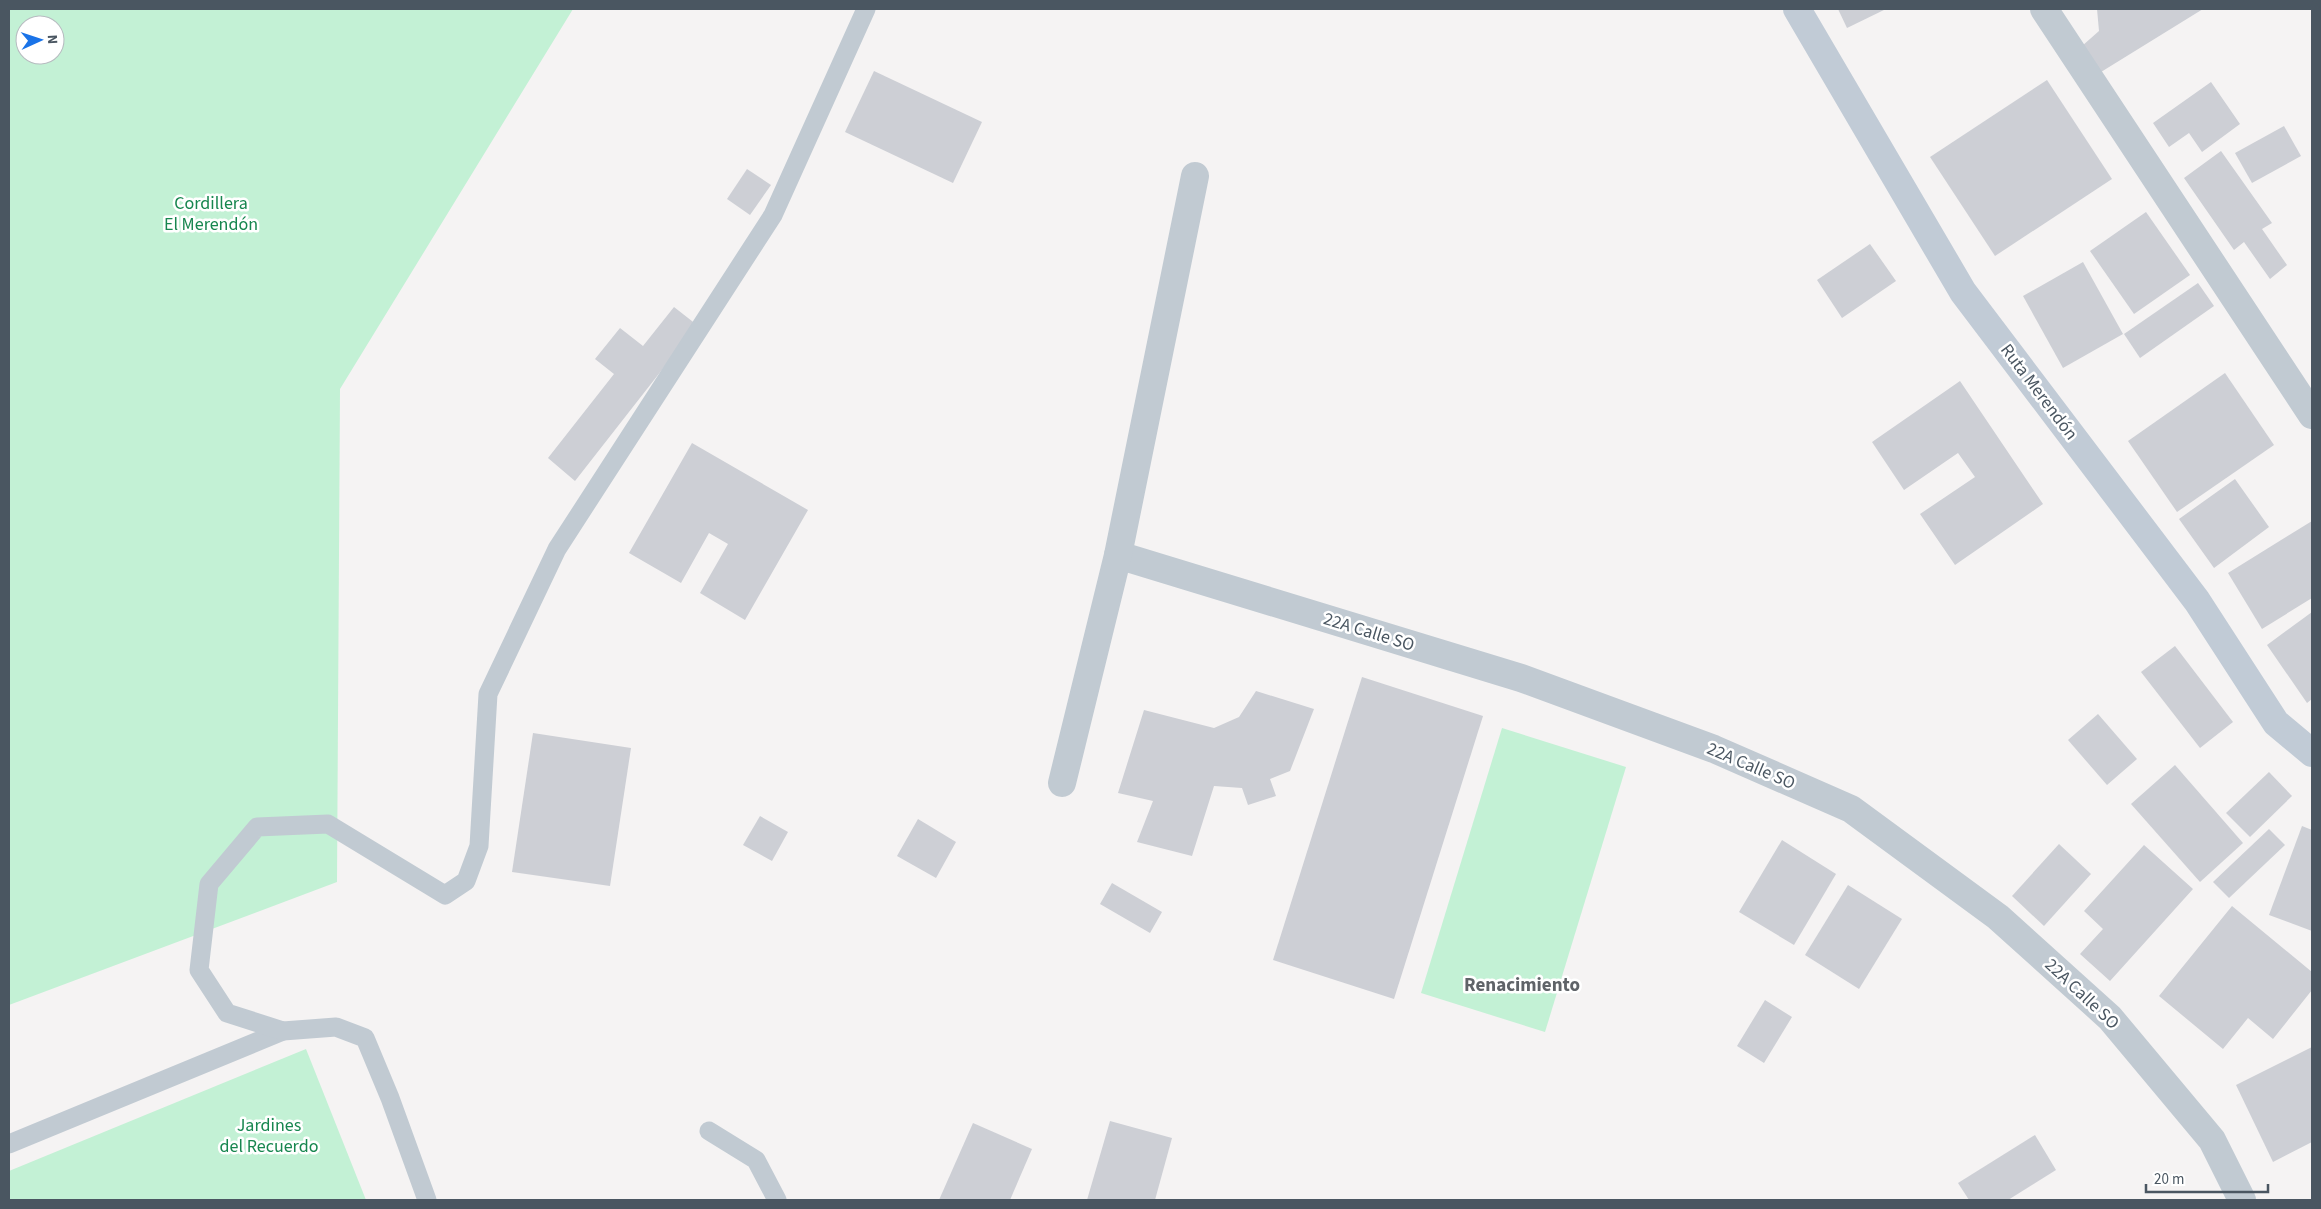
<svg xmlns="http://www.w3.org/2000/svg" width="2321" height="1209" viewBox="0 0 2321 1209" font-family="'Source Sans 3',sans-serif">
  <style>
    .green { fill: #c3f1d5; fill-rule: evenodd }
    .building { fill: #cdcfd5 }
    .lines { fill: none; stroke-linecap: round; stroke-linejoin: round }
    .lane { stroke: #c1cad2; stroke-width: 19 }
    .street { stroke: #c1cad2; stroke-width: 28 }
    .secondary { stroke: #c1cbd6; stroke-width: 28 }
    .labels { text-anchor: middle; dominant-baseline: central; stroke-width: 5; stroke-linejoin: round; paint-order: stroke }
    .park-label { font-size: 18px; fill: #17864f; stroke: #fff }
    .street-label { font-size: 18px; fill: #4a5661; stroke: #fff }
    .neighbourhood-label { font-size: 19px; font-weight: bold; fill: #5f6368; stroke: #fff }
  </style>
  <rect width="100%" height="100%" fill="#f5f3f3"/>
  <g class="green">
    <path d="M9 9H573L340 389 337 882 9 1005ZM25 25H55V55H25Z"/>
    <polygon points="1502,728 1626,767 1545,1032 1421,993"/>
    <polygon points="306,1049 366,1200 9,1200 9,1171"/>
  </g>
  <g class="building">
    <polygon points="1838,9 1886,9 1847,28"/>
    <polygon points="2097,9 2203,9 2101,72 2082,46 2099,31"/>
    <polygon points="874,71 982,122 953,183 845,132"/>
    <polygon points="2047,80 2112,179 1995,256 1930,157"/>
    <polygon points="2211,82 2240,124 2202,152 2189,133 2169,147 2153,123"/>
    <polygon points="2284,126 2301,156 2252,183 2235,153"/>
    <polygon points="2221,151 2272,223 2262,229 2287,265 2270,279 2244,242 2234,250 2184,178"/>
    <polygon points="747,169 771,185 750,215 727,199"/>
    <polygon points="2146,212 2190,275 2134,314 2090,251"/>
    <polygon points="1870,244 1896,281 1842,318 1817,280"/>
    <polygon points="2083,262 2123,334 2063,368 2023,296"/>
    <polygon points="2198,283 2214,306 2140,358 2124,334"/>
    <polygon points="674,307 697,325 575,481 548,458 614,374 595,359 620,328 643,346"/>
    <polygon points="2225,373 2274,445 2177,512 2128,441"/>
    <polygon points="1960,381 2043,504 1955,565 1920,514 1975,477 1958,453 1904,490 1872,442"/>
    <polygon points="692,443 808,510 745,620 700,593 728,544 709,533 681,583 629,553"/>
    <polygon points="2235,479 2269,527 2214,568 2179,519"/>
    <polygon points="2312,521 2312,598 2262,629 2228,573"/>
    <polygon points="2312,612 2312,699 2307,703 2267,645"/>
    <polygon points="2175,646 2233,722 2200,748 2141,672"/>
    <polygon points="1362,677 1483,716 1394,999 1273,960"/>
    <polygon points="1256,691 1314,709 1290,771 1270,779 1276,796 1248,805 1242,788 1214,786 1192,856 1137,842 1153,801 1118,793 1144,710 1214,728 1239,717"/>
    <polygon points="2098,714 2137,759 2107,785 2068,740"/>
    <polygon points="533,733 631,748 610,886 512,872"/>
    <polygon points="2175,765 2243,843 2200,882 2131,804"/>
    <polygon points="2269,772 2292,796 2250,837 2226,813"/>
    <polygon points="760,816 788,832 772,861 743,845"/>
    <polygon points="918,819 956,842 936,878 897,856"/>
    <polygon points="2302,826 2312,830 2312,931 2269,915"/>
    <polygon points="2269,829 2285,845 2229,898 2213,882"/>
    <polygon points="1782,840 1836,874 1794,945 1739,912"/>
    <polygon points="2059,844 2091,874 2044,926 2012,896"/>
    <polygon points="2144,845 2193,889 2110,981 2080,954 2103,929 2084,911"/>
    <polygon points="1112,883 1162,912 1150,933 1100,904"/>
    <polygon points="1848,885 1902,919 1859,989 1805,955"/>
    <polygon points="2232,906 2312,972 2312,990 2273,1039 2248,1018 2223,1049 2159,996"/>
    <polygon points="1765,1000 1792,1017 1764,1063 1737,1046"/>
    <polygon points="2312,1047 2312,1142 2273,1162 2236,1085"/>
    <polygon points="1110,1121 1172,1138 1155,1200 1087,1200"/>
    <polygon points="973,1123 1032,1149 1010,1200 939,1200"/>
    <polygon points="2035,1135 2056,1170 2008,1200 1969,1200 1958,1183"/>
  </g>
  <g class="lines">
    <g class="lane">
      <polyline points="709,1131 756,1160 777,1200"/>
      <polyline points="9,1144 283,1031"/>
      <polyline points="427,1200 390,1098 365,1038 336,1027 283,1031 227,1013 199,970 209,884 257,827 328,824 445,895 466,881 479,846 488,694 557,549 773,215 866,9"/>
    </g>
    <g class="street">
      <polyline points="2044,9 2312,415"/>
      <polyline points="1118,555 1521,678 1714,749 1851,809 1998,917 2110,1018 2212,1140 2242,1200"/>
      <polyline points="1062,783 1118,555 1195,176"/>
    </g>
    <polyline class="secondary" points="1797,9 1963,292 2197,601 2276,723 2312,753"/>
  </g>
  <g class="labels">
    <g class="park-label">
      <text x="211" y="203">Cordillera<tspan x="211" dy="21">El Merendón</tspan></text>
      <text x="269" y="1125">Jardines<tspan x="269" dy="21">del Recuerdo</tspan></text>
    </g>
    <g class="street-label">
      <text transform="translate(2039 392) rotate(53)">Ruta Merendón</text>
      <text transform="translate(1369 632) rotate(17)">22A Calle SO</text>
      <text transform="translate(1751 766) rotate(23)">22A Calle SO</text>
      <text transform="translate(2082 994) rotate(43)">22A Calle SO</text>
    </g>
    <g class="neighbourhood-label">
      <text x="1522" y="985">Renacimiento</text>
    </g>
  </g>
  <rect width="2321" height="1209" fill="none" stroke="#4a5661" stroke-width="20"/>
  <g transform="translate(40 40) rotate(87)"><circle r="24" fill="#ffffff" stroke="#b7bbc0"/>
  <path d="M0-4L9 19L0 12L-9 19Z" fill="#1a73e8"/>
  <text y="-8" font-size="14" font-weight="bold" text-anchor="middle" fill="#4a5661">N</text>
  </g>
  <path d="M2146 1184v8h122v-8" fill="none" stroke="#4a5661" stroke-width="2.5"/>
  <text x="2154" y="1184" font-size="15" fill="#4a5661" stroke="#ffffff" stroke-width="4" paint-order="stroke">20 m</text>
</svg>
